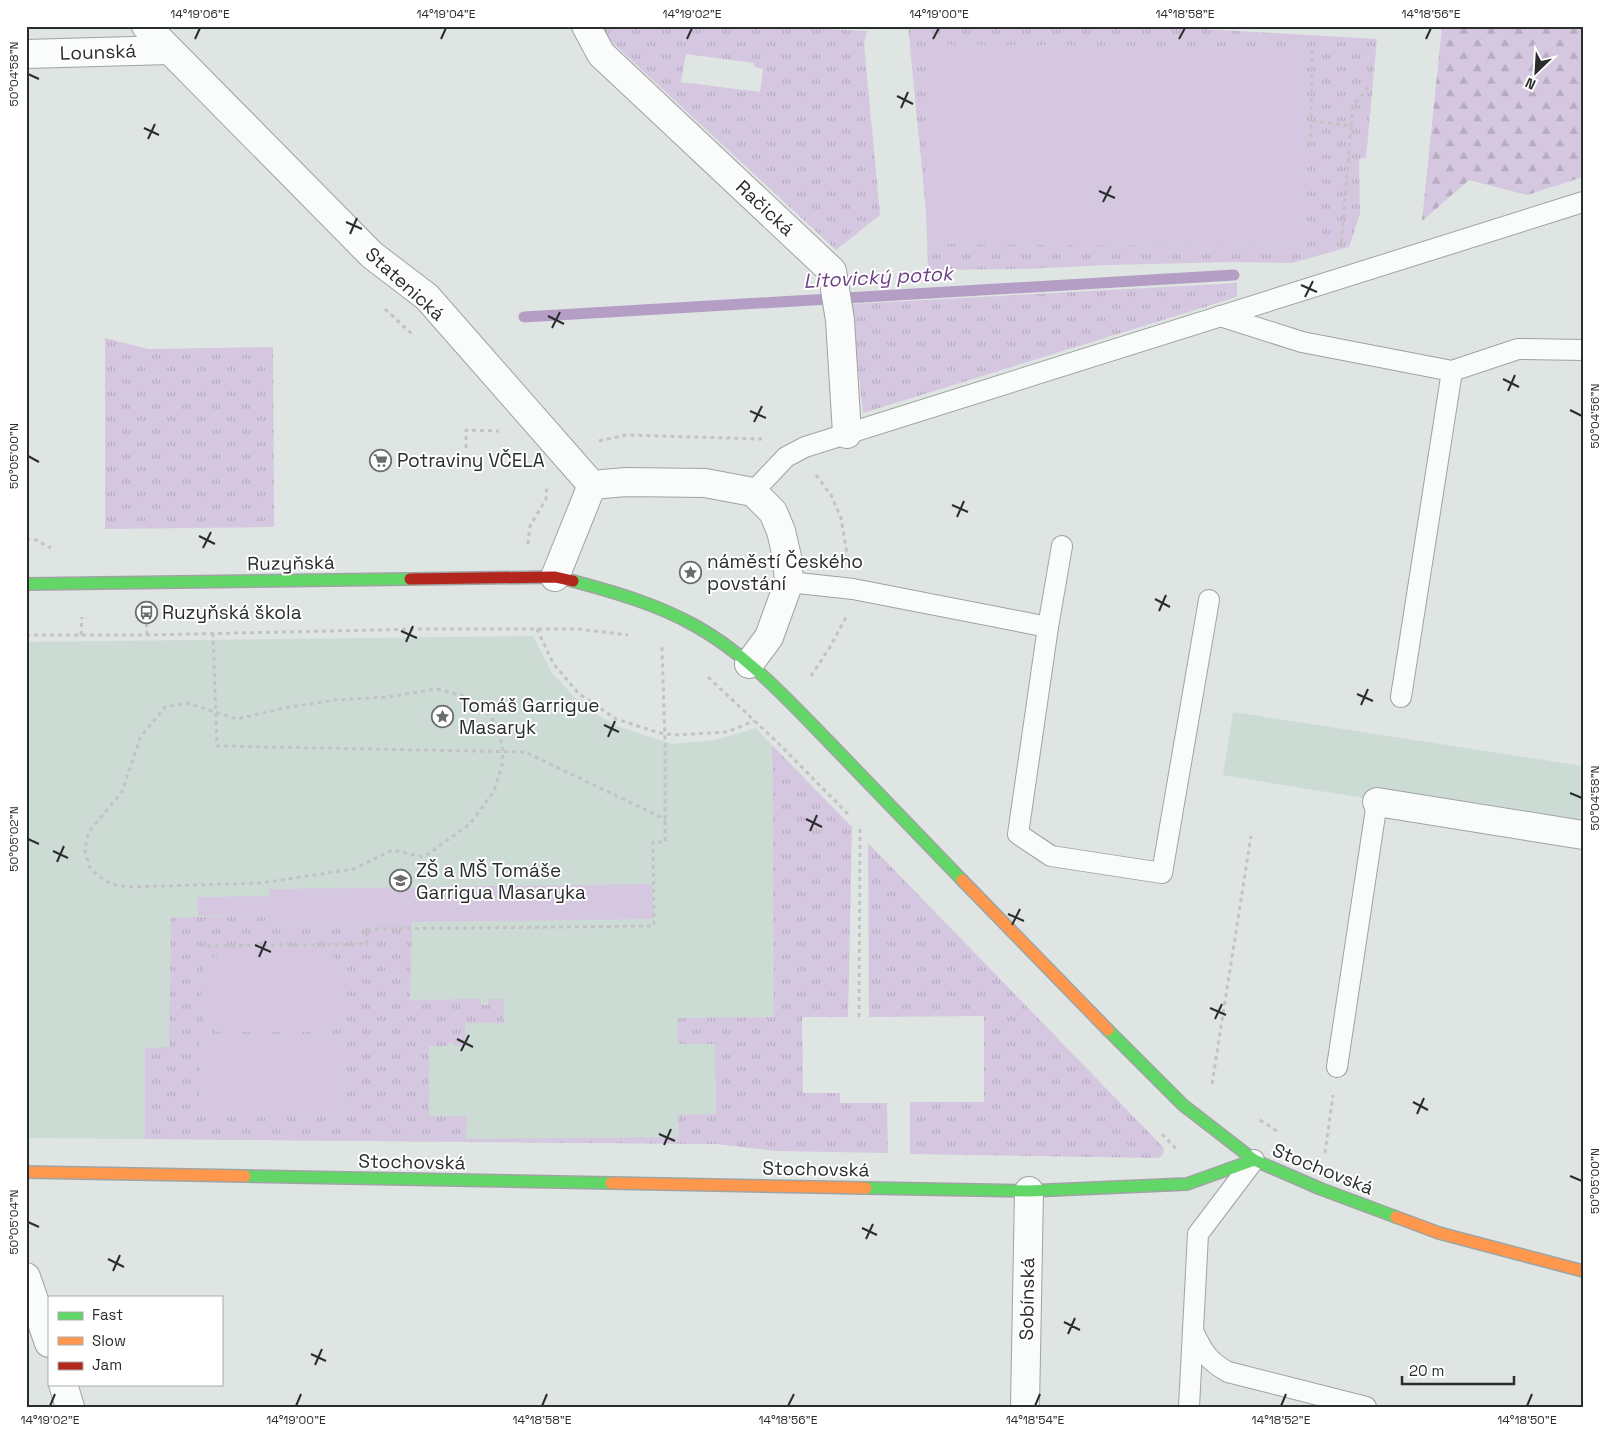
<svg xmlns="http://www.w3.org/2000/svg" width="1609" height="1433" viewBox="0 0 1609 1433" font-family="'Space Grotesk',sans-serif">
  <style>
    .built { fill: #cddbd5 }
    .grass { fill: url(#grass-tufts); fill-rule: evenodd }
    .forest { fill: url(#forest-firs) }
    .pitch { fill: #d5c7e0 }
    .lines { fill: none; stroke-linecap: round; stroke-linejoin: round }
    .stream { stroke: #b59ec5; stroke-width: 11 }
    .lane-casing { stroke: #9fa4a2; stroke-width: 22 }
    .street-casing { stroke: #9fa4a2; stroke-width: 30 }
    .fast-casing { stroke: #9fa4a2; stroke-width: 14 }
    .slow-casing { stroke: #9fa4a2; stroke-width: 14 }
    .jam-casing { stroke: #9fa4a2; stroke-width: 14 }
    .path { stroke: #c2c4c4; stroke-width: 3; stroke-dasharray: 4 4; stroke-linecap: butt }
    .lane { stroke: #fafbfb; stroke-width: 20 }
    .street { stroke: #fafbfb; stroke-width: 28 }
    .fast { stroke: #63d668; stroke-width: 11 }
    .slow { stroke: #ff974d; stroke-width: 11 }
    .jam { stroke: #b3261e; stroke-width: 11 }
    .ticks { fill: none; stroke: #292e2c; stroke-width: 2 }
    .labels { text-anchor: middle; dominant-baseline: central; stroke-width: 4; stroke-linejoin: round; paint-order: stroke }
    .street-label { font-size: 19px; fill: #292e2c; stroke: #fff }
    .poi-label { font-size: 19px; fill: #292e2c; stroke: #fff; text-anchor: start }
    .water-label { font-size: 20px; font-style: italic; fill: #6c3e85; stroke: #fff }
    .neatline { fill: none; stroke: #292e2c; stroke-width: 2 }
    .ticks-label { font-size: 12px; text-anchor: middle; fill: #292e2c }
  </style>
  <defs>
    <pattern id="grass-tufts" width="24" height="20" patternUnits="userSpaceOnUse" patternTransform="scale(1.25)"><rect width="24" height="20" fill="#d5c7e0"/><path d="M3 7l-1-3M5 7V3M7 7l1-3M15 17l-1-3M17 17v-4M19 17l1-3" fill="none" stroke="#b7abc0"/></pattern>
    <pattern id="forest-firs" width="22" height="20" patternUnits="userSpaceOnUse" patternTransform="scale(1.25)"><rect width="22" height="20" fill="#d5c7e0"/><path d="M5 1l3.5 6h-7zM16 11l3.5 6h-7z" fill="#b7abc0"/></pattern>
  </defs>
  <rect width="100%" height="100%" fill="#dfe5e2"/>
  <g class="built">
    <polygon points="533,636 552,673 579,702 614,725 672,744 715,740 756,728 772,745 776,1151 717,1144 26,1138 26,642"/>
    <polygon points="1233,712 1583,766 1583,834 1223,775"/>
  </g>
  <g class="grass">
    <path d="M600 26H796L807 28 867 31 864 44 880 215 836 250 601 32ZM686 54 754 63V67L763 69 760 92 681 82Z"/>
    <polygon points="908,26 1153,26 1377,39 1366,158 1359,159 1360,214 1349,247 1292,263 1231,262 1108,265 1025,269 928,270 926,211"/>
    <polygon points="1237,283 1237,297 863,413 851,304"/>
    <polygon points="105,338 148,349 273,347 274,527 105,529"/>
    <polygon points="772,745 852,827 848,1017 802,1017 803,1093 840,1093 840,1103 887,1103 888,1153 776,1151 717,1144 145,1139 145,1048 169,1047 171,918 266,915 267,924 412,922 410,1000 480,999 481,1005 488,1005 488,999 504,999 504,1023 465,1023 466,1046 454,1046 453,1043 449,1043 448,1046 429,1046 429,1116 467,1116 466,1139 679,1137 678,1115 716,1114 715,1044 678,1044 678,1018 774,1017"/>
    <path d="M868 843 1163 1147C1165 1153 1163 1157 1157 1158L910 1154V1102H984V1016L869 1017Z"/>
  </g>
  <polygon class="forest" points="1442,26 1583,26 1583,177 1527,195 1469,180 1422,221"/>
  <g class="pitch">
    <polygon points="932,44 1304,47 1303,247 931,244"/>
    <polygon points="652,884 653,919 267,924 266,915 198,916 198,897 269,896 269,889"/>
    <path d="M221 953H323C330 955 336 957 339 964 345 976 342 1005 342 1019L340 1024 330 1032H218C213 1030 208 1028 205 1023 200 1014 200 973 206 964 210 959 215 956 221 953Z"/>
    <polygon points="199,1037 345,1037 346,1116 199,1116"/>
  </g>
  <g class="lines">
    <polyline class="stream" points="524,317 1234,275"/>
    <defs>
      <g id="lane">
        <polyline points="1220,316 1302,342 1452,371 1518,349 1583,350"/>
        <polyline points="753,492 786,457 805,447 1583,202"/>
        <polyline points="1062,546 1048,627 1018,834 1051,856 1162,873 1209,600"/>
        <polyline points="789,582 853,589 1048,627"/>
        <polyline points="1401,697 1452,371"/>
        <polyline points="1337,1067 1377,802"/>
        <path d="M1193 1331C1203 1352 1208 1361 1228 1372L1366 1407"/>
        <polyline points="1189,1407 1198,1234 1254,1160"/>
      </g>
      <g id="street">
        <polyline points="146,26 372,255 427,297 592,485"/>
        <polyline points="586,26 601,54 832,271 840,320 847,434"/>
        <polyline points="26,54 169,50"/>
        <polyline points="592,485 626,482 705,483 753,492 773,512 781,531 787,557 789,582 769,637 749,664"/>
        <polyline points="555,577 592,485"/>
        <polyline points="1377,802 1583,835"/>
        <polyline points="26,1277 49,1343"/>
        <polyline points="63,1384 70,1407"/>
        <polyline points="1025,1407 1029,1191"/>
      </g>
      <g id="fast">
        <path d="M573 581C614 592 656 604 694 625 747 654 789 701 831 744 874 789 918 834 962 880"/>
        <polyline points="26,584 410,579"/>
        <polyline points="1108,1030 1183,1105 1254,1160 1321,1189 1396,1217"/>
        <polyline points="245,1176 611,1183"/>
        <polyline points="866,1188 1029,1191 1187,1184 1254,1160"/>
      </g>
      <g id="slow">
        <polyline points="962,880 1108,1030"/>
        <polyline points="26,1172 245,1176"/>
        <polyline points="611,1183 866,1188"/>
        <polyline points="1396,1217 1439,1233 1583,1271"/>
      </g>
      <polyline id="jam" points="410,579 555,577 573,581"/>
    </defs>
    <use href="#lane" class="lane-casing"/>
    <use href="#street" class="street-casing"/>
    <use href="#fast" class="fast-casing"/>
    <use href="#slow" class="slow-casing"/>
    <use href="#jam" class="jam-casing"/>
    <g class="path">
      <polyline points="1312,50 1311,121 1351,126 1341,248"/>
      <polyline points="1351,126 1353,106 1368,87"/>
      <polyline points="1311,145 1311,121"/>
      <polyline points="385,309 413,335"/>
      <polyline points="599,441 626,435 762,439"/>
      <polyline points="466,448 466,430 499,431"/>
      <polyline points="816,475 831,495 841,518 848,559"/>
      <polyline points="26,539 34,539 51,548"/>
      <polyline points="528,544 530,526 546,499 547,485"/>
      <polyline points="146,615 147,635"/>
      <polyline points="537,629 553,663 578,693 616,719 660,733 674,735 727,732 754,721"/>
      <polyline points="213,633 217,746 525,752 665,819 665,742 662,647"/>
      <polyline points="26,635 147,635 422,629 578,629 628,635"/>
      <polyline points="81,635 82,617"/>
      <polyline points="811,676 830,647 846,617"/>
      <polyline points="708,677 779,744 848,814"/>
      <polygon points="437,689 472,698 498,725 503,752 502,765 494,791 470,824 424,857 392,850 354,869 261,883 128,887 111,884 97,875 89,866 85,850 88,833 122,792 140,738 165,707 187,703 237,719 284,708 335,700 388,697"/>
      <polyline points="207,946 367,944 366,929 654,926 653,842 665,842 665,819"/>
      <polyline points="859,1017 860,826"/>
      <polyline points="1212,1084 1251,836"/>
      <polyline points="1260,1120 1280,1133"/>
      <polyline points="1162,1134 1178,1151"/>
      <polyline points="1325,1153 1333,1095"/>
    </g>
    <use href="#lane" class="lane"/>
    <use href="#street" class="street"/>
    <use href="#fast" class="fast"/>
    <use href="#slow" class="slow"/>
    <use href="#jam" class="jam"/>
  </g>
  <path class="ticks" d="M195 39 200 28M441 39 446 28M687 39 692 28M933 39 939 28M1179 39 1185 28M1426 39 1431 28M28 74 39 79M897 96 913 104M901 108 908 92M144 128 159 135M148 139 155 124M1099 191 1115 198M1103 202 1111 186M346 222 362 229M350 234 357 218M1301 285 1317 292M1305 297 1313 281M548 316 564 324M552 328 560 312M1503 379 1519 387M1508 391 1515 375M1570 410 1582 416M750 411 766 418M754 422 762 406M28 456 39 462M952 505 968 512M957 517 964 501M199 536 215 544M203 548 211 532M1155 599 1170 607M1159 611 1166 595M401 631 417 638M406 642 413 626M1357 694 1373 701M1361 705 1368 689M604 725 619 732M608 737 615 721M1570 793 1582 798M806 819 822 827M810 831 817 815M28 839 39 844M53 851 68 858M57 862 64 846M1008 914 1024 921M1012 925 1020 909M255 945 271 952M259 957 266 941M1210 1008 1226 1015M1215 1019 1222 1004M457 1039 473 1047M461 1051 469 1035M1413 1102 1428 1110M1417 1114 1424 1098M659 1134 675 1141M664 1145 671 1129M1570 1176 1582 1181M28 1222 39 1227M862 1228 877 1235M866 1239 873 1224M108 1259 124 1267M113 1271 120 1255M1064 1322 1080 1330M1068 1334 1075 1318M311 1354 326 1361M315 1365 322 1349M50 1406 55 1394M296 1406 301 1394M542 1406 547 1394M788 1406 794 1394M1035 1406 1040 1394M1281 1406 1286 1394M1527 1406 1532 1394"/>
  <defs>
    <symbol id="supermarket-ring" viewBox="-11 -11 22 22"><circle r="9.5" fill="#fff" stroke="#696e6c" stroke-width="1.5"/><path d="M-6-5.5h2.5l.6 2H6L4.5 2H-2.5L-4.4-4H-6ZM-1.5 3.2a1.3 1.3 0 1 0 .1 0ZM3 3.2a1.3 1.3 0 1 0 .1 0Z" fill="#696e6c"/></symbol>
    <symbol id="sight-ring" viewBox="-11 -11 22 22"><circle r="9.5" fill="#fff" stroke="#696e6c" stroke-width="1.5"/><path d="M0-6L1.8-2.2L6-1.7L2.9 1.2L3.7 5.4L0 3.3L-3.7 5.4L-2.9 1.2L-6-1.7L-1.8-2.2Z" fill="#696e6c"/></symbol>
    <symbol id="bus-ring" viewBox="-11 -11 22 22"><circle r="9.5" fill="#fff" stroke="#696e6c" stroke-width="1.5"/><path d="M-5-6H5V4H4V6H2V4H-2V6H-4V4H-5ZM-3.5-4V0h7V-4ZM-3.5 1.2v1.5H-2V1.2ZM2 1.2v1.5H3.5V1.2Z" fill="#696e6c"/></symbol>
    <symbol id="school-ring" viewBox="-11 -11 22 22"><circle r="9.5" fill="#fff" stroke="#696e6c" stroke-width="1.5"/><path d="M0-5L7-2L0 1L-7-2ZM-4 1L0 2.5L4 1V4Q0 6-4 4Z" fill="#696e6c"/></symbol>
  </defs>
  <g fill-rule="evenodd">
    <use href="#supermarket-ring" x="368" y="448" width="25" height="25"/>
    <use href="#sight-ring" x="678" y="560" width="25" height="25"/>
    <use href="#bus-ring" x="134" y="600" width="25" height="25"/>
    <use href="#sight-ring" x="430" y="704" width="25" height="25"/>
    <use href="#school-ring" x="388" y="868" width="25" height="25"/>
  </g>
  <g class="labels">
    <g class="street-label">
      <text transform="translate(98 52) rotate(-2)">Lounská</text>
      <text transform="translate(765 208) rotate(43)">Račická</text>
      <text transform="translate(405 284) rotate(42)">Statenická</text>
      <text transform="translate(291 563) rotate(-1)">Ruzyňská</text>
      <text transform="translate(412 1162) rotate(1)">Stochovská</text>
      <text transform="translate(816 1169) rotate(1)">Stochovská</text>
      <text transform="translate(1323 1169) rotate(22)">Stochovská</text>
      <text transform="translate(1027 1299) rotate(-89)">Sobínská</text>
    </g>
    <g class="poi-label">
      <text x="397" y="460">Potraviny VČELA</text>
      <text x="707" y="561">náměstí Českého<tspan x="707" dy="22">povstání</tspan></text>
      <text x="162" y="612">Ruzyňská škola</text>
      <text x="459" y="705">Tomáš Garrigue<tspan x="459" dy="22">Masaryk</tspan></text>
      <text x="416" y="870">ZŠ a MŠ Tomáše<tspan x="416" dy="22">Garrigua Masaryka</tspan></text>
    </g>
    <g class="water-label">
      <text transform="translate(878 277) rotate(-3)">Litovický potok</text>
    </g>
  </g>
  <rect width="1609" height="1433" fill="none" stroke="#ffffff" stroke-width="55"/>
  <rect x="48" y="1296" width="175" height="90" fill="#ffffff" stroke="#a9abab"/>
  <rect x="58" y="1312" width="25" height="8" fill="#63d668" stroke="#a9abab"/>
  <text x="92" y="1320" font-size="15" fill="#292e2c">Fast</text>
  <rect x="58" y="1337" width="25" height="8" fill="#ff974d" stroke="#a9abab"/>
  <text x="92" y="1346" font-size="15" fill="#292e2c">Slow</text>
  <rect x="58" y="1362" width="25" height="8" fill="#b3261e" stroke="#a9abab"/>
  <text x="92" y="1370" font-size="15" fill="#292e2c">Jam</text>
  <g transform="translate(1536 72) rotate(205)" stroke="#ffffff" stroke-width="4" paint-order="stroke">
  <path d="M0-4L9 19L0 12L-9 19Z" fill="#292e2c"/>
  <text y="-8" font-size="14" font-weight="bold" text-anchor="middle" fill="#292e2c">N</text>
  </g>
  <path d="M1402 1376v8h112v-8" fill="none" stroke="#292e2c" stroke-width="2.5"/>
  <text x="1409" y="1376" font-size="15" fill="#292e2c" stroke="#ffffff" stroke-width="4" paint-order="stroke">20 m</text>
  <rect x="28" y="28" width="1554" height="1378" class="neatline"/>
  <g class="ticks-label">
    <text x="200" y="18">14°19'06"E</text>
    <text x="446" y="18">14°19'04"E</text>
    <text x="692" y="18">14°19'02"E</text>
    <text x="939" y="18">14°19'00"E</text>
    <text x="1185" y="18">14°18'58"E</text>
    <text x="1431" y="18">14°18'56"E</text>
    <text transform="translate(14 74) rotate(-90)" y="4">50°04'58"N</text>
    <text transform="translate(1595 416) rotate(-90)" y="4">50°04'56"N</text>
    <text transform="translate(14 456) rotate(-90)" y="4">50°05'00"N</text>
    <text transform="translate(1595 798) rotate(-90)" y="4">50°04'58"N</text>
    <text transform="translate(14 839) rotate(-90)" y="4">50°05'02"N</text>
    <text transform="translate(1595 1181) rotate(-90)" y="4">50°05'00"N</text>
    <text transform="translate(14 1222) rotate(-90)" y="4">50°05'04"N</text>
    <text x="50" y="1424">14°19'02"E</text>
    <text x="296" y="1424">14°19'00"E</text>
    <text x="542" y="1424">14°18'58"E</text>
    <text x="788" y="1424">14°18'56"E</text>
    <text x="1035" y="1424">14°18'54"E</text>
    <text x="1281" y="1424">14°18'52"E</text>
    <text x="1527" y="1424">14°18'50"E</text>
  </g>
</svg>
